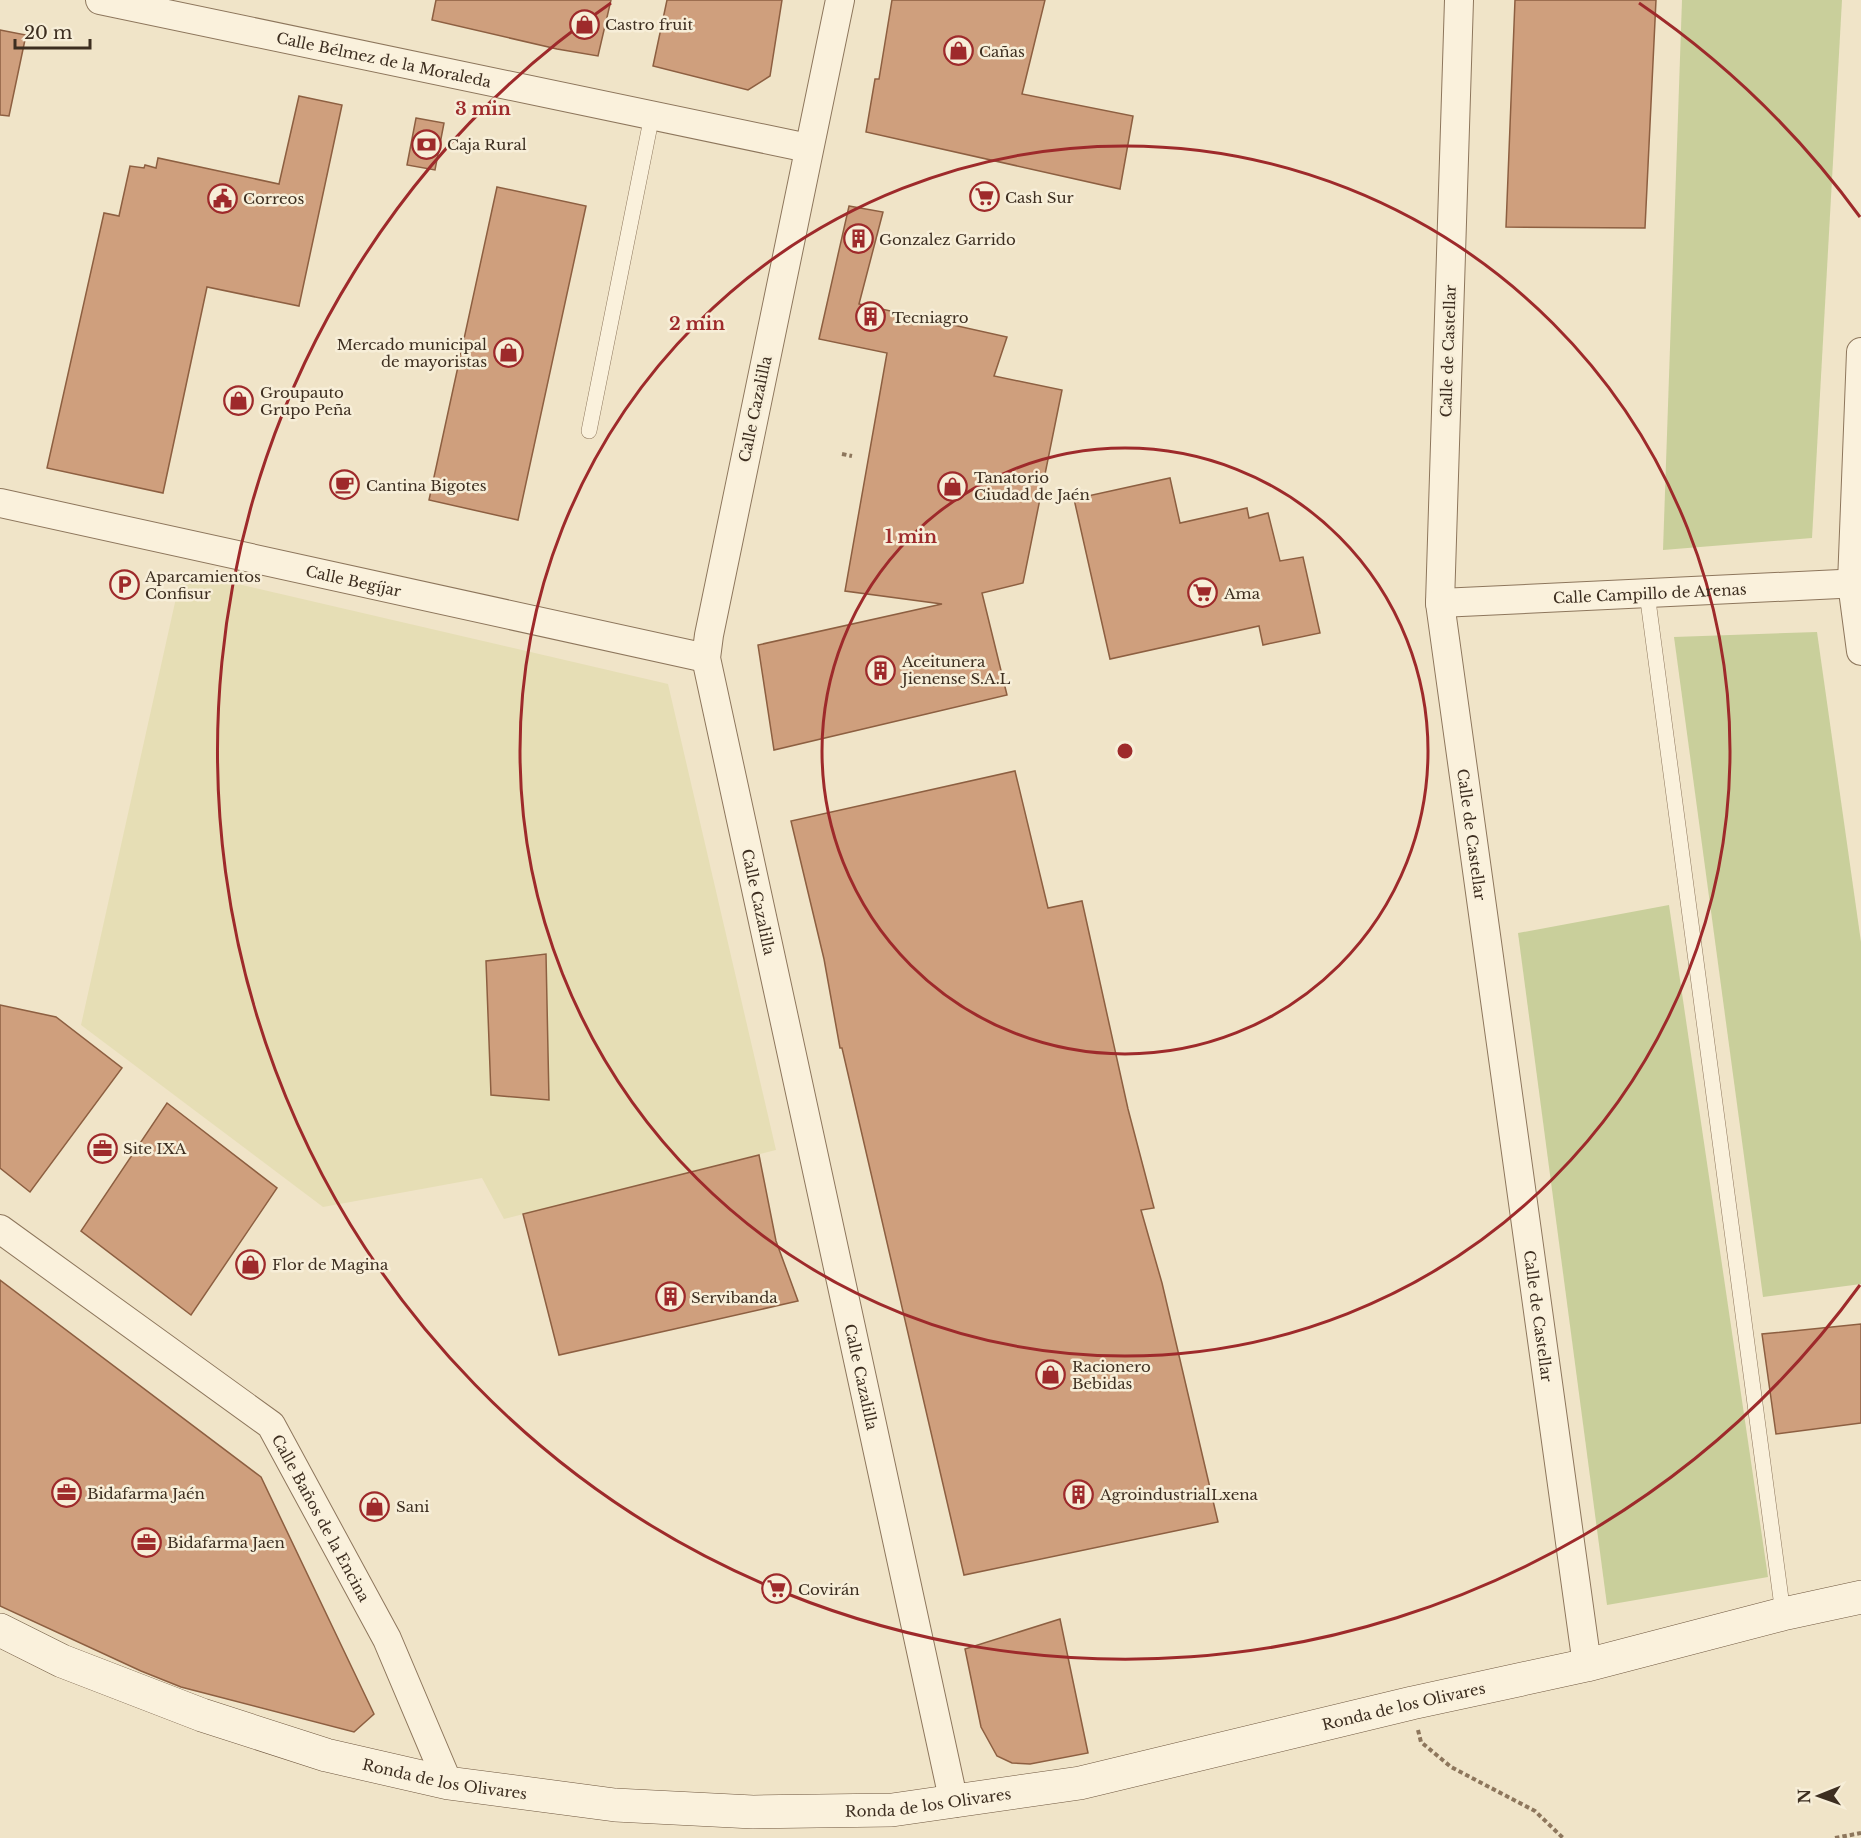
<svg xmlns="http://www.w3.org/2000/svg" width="1861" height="1838" viewBox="0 0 1861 1838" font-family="'Libre Baskerville',serif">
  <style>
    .farmland { fill: #e6deb5 }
    .green { fill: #c9cf9b }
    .building { fill: #cf9f7d; stroke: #8d5f41; stroke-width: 1.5 }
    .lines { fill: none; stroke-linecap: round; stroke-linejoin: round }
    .lane-casing { stroke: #8d765c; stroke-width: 16 }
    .street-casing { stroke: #8d765c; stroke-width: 30 }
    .secondary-casing { stroke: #6f573f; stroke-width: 34 }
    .path { stroke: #8d765c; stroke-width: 4; stroke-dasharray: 4.5 3; stroke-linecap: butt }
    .lane { stroke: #faf1dc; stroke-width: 15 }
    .street { stroke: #faf1dc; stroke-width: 28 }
    .secondary { stroke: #faf1dc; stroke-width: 33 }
    .ring { fill: none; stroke: #9e2a2b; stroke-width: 3 }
    .labels { text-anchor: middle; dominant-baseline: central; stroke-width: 5; stroke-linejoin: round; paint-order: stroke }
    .poi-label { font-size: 15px; fill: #3d2e20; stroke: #f7eed8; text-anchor: start }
    .street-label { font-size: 15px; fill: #3d2e20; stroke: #f7eed8 }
    .centre { fill: #9e2a2b; stroke: #f7eed8; stroke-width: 3 }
    .ring-label { font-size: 18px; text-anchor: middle; font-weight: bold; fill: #9e2a2b; stroke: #f7eed8; stroke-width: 5; stroke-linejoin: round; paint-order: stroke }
  </style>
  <rect width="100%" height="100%" fill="#f0e4c8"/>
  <polygon class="farmland" points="182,571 668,684 776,1150 504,1219 482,1178 323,1207 81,1025"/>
  <g class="green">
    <polygon points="1682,0 1842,0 1812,538 1663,550"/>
    <polygon points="1817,632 1861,942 1861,1284 1763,1297 1674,637"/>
    <polygon points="1669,905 1768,1577 1607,1605 1518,933"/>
  </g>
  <g class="building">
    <polygon points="436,0 611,0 598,56 557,49 432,20"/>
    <polygon points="667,0 782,0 770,76 748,90 653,66"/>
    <polygon points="892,0 1045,0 1022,94 1133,116 1120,189 866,132 875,79 879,79"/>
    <polygon points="1515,0 1656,0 1645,228 1506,227"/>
    <polygon points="0,30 26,35 9,116 0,115"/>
    <polygon points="299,96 342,105 299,306 207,287 163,493 47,468 104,213 119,216 130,166 144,168 145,165 156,168 158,158 279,184"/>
    <polygon points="416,118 444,123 435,170 407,165"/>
    <polygon points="497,187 586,206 518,520 429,500"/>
    <polygon points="849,206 883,212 859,304 1007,337 994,376 1062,390 1023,583 982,593 1007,695 774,750 758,645 942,604 845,591 887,353 819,339"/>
    <polygon points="1170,478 1180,523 1247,508 1249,518 1268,513 1280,561 1303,557 1320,633 1263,645 1259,626 1110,659 1074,499"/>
    <polygon points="1015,771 1048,908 1082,901 1128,1109 1154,1208 1141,1210 1162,1283 1218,1522 964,1575 842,1048 840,1048 824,959 791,821"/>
    <polygon points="546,954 549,1100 491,1095 486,961"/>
    <polygon points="0,1005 56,1017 122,1068 30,1192 0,1168"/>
    <polygon points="167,1103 277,1188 191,1315 81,1231"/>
    <polygon points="759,1155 776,1241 798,1301 559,1355 523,1214"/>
    <polygon points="0,1280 261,1477 374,1714 354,1732 181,1687 141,1671 0,1606"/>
    <polygon points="1861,1324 1861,1423 1776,1434 1762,1334"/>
    <polygon points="1060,1619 1088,1753 1030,1764 1012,1763 997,1756 981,1727 965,1649"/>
  </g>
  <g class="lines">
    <defs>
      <g id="lane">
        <polyline points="589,431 652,115"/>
        <polyline points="1647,593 1783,1614"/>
      </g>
      <g id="street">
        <path id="s1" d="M100 0 808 148"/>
        <path id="s2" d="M840 0 709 635 706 658 954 1803"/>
        <path id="s3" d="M1459 0 1440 603 1587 1665"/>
        <polyline points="1861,352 1852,583 1861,651"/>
        <path id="s4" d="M0 503 706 658"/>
        <path id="s5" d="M1440 603 1861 583"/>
        <path id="s6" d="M0 1229 271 1425 387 1639 448 1783"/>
      </g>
      <g id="secondary">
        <path id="s7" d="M0 1630 62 1661 202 1715 326 1755 448 1783 615 1805 753 1812 892 1810 1080 1783 1412 1703 1587 1665 1783 1614 1861 1597"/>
      </g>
    </defs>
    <use href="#lane" class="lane-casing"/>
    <use href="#street" class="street-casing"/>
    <use href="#secondary" class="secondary-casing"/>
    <g class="path">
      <polyline points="842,454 852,456"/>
      <polyline points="1418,1730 1421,1742 1451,1767 1535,1811 1563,1838"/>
      <polyline points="1835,1838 1861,1833"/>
    </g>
    <use href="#lane" class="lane"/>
    <use href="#street" class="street"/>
    <use href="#secondary" class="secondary"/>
  </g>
  <g class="ring">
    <circle cx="1125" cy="751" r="303"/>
    <circle cx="1125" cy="751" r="605"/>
    <path d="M1860 1285A908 908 0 1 1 611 3M1639 3A908 908 0 0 1 1860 217"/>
  </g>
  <defs>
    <symbol id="shop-ring" viewBox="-11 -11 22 22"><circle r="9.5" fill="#f7eed8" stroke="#9e2a2b" stroke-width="1.5"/><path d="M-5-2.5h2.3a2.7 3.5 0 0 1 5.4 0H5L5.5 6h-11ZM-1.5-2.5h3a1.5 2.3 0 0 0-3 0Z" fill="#9e2a2b"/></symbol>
    <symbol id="bank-ring" viewBox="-11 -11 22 22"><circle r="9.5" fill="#f7eed8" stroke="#9e2a2b" stroke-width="1.5"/><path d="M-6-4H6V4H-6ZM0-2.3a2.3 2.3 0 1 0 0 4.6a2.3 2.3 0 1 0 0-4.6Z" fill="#9e2a2b"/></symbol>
    <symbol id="supermarket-ring" viewBox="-11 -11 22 22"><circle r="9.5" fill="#f7eed8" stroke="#9e2a2b" stroke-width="1.5"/><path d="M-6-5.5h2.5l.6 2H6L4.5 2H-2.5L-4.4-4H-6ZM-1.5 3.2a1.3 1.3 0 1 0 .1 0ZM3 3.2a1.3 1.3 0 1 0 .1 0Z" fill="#9e2a2b"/></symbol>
    <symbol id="civic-ring" viewBox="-11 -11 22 22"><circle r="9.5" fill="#f7eed8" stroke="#9e2a2b" stroke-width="1.5"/><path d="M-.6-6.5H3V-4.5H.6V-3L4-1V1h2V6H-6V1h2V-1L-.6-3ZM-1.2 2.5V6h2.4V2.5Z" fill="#9e2a2b"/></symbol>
    <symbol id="building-ring" viewBox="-11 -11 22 22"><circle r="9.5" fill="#f7eed8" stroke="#9e2a2b" stroke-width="1.5"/><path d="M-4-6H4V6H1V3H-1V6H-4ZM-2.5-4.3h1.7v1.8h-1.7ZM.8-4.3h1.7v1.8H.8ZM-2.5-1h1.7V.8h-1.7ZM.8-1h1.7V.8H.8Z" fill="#9e2a2b"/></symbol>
    <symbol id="cafe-ring" viewBox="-11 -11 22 22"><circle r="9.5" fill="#f7eed8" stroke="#9e2a2b" stroke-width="1.5"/><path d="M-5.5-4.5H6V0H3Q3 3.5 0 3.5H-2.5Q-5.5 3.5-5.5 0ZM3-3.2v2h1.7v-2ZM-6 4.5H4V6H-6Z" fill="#9e2a2b"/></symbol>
    <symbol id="parking-ring" viewBox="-11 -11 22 22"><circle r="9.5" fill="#f7eed8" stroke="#9e2a2b" stroke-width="1.5"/><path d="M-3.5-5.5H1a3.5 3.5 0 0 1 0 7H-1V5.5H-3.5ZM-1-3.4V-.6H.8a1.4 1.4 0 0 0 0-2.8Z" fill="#9e2a2b"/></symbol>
    <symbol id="office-ring" viewBox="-11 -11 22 22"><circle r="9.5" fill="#f7eed8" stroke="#9e2a2b" stroke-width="1.5"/><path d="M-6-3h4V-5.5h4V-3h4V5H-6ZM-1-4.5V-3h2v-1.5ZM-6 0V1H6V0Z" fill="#9e2a2b"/></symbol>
  </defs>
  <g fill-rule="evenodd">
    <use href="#shop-ring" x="568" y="8" width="33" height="33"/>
    <use href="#shop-ring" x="942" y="34" width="33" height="33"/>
    <use href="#bank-ring" x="410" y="128" width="33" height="33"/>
    <use href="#supermarket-ring" x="968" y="180" width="33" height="33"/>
    <use href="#civic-ring" x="206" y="182" width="33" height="33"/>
    <use href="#building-ring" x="842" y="222" width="33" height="33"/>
    <use href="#building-ring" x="854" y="300" width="33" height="33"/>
    <use href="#shop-ring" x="492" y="336" width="33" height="33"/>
    <use href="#shop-ring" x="222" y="384" width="33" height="33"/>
    <use href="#cafe-ring" x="328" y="468" width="33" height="33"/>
    <use href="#shop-ring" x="936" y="470" width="33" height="33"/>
    <use href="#parking-ring" x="108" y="568" width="33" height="33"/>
    <use href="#supermarket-ring" x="1186" y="576" width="33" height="33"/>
    <use href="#building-ring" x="864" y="654" width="33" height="33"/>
    <use href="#office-ring" x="86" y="1132" width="33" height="33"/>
    <use href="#shop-ring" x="234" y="1248" width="33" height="33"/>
    <use href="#building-ring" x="654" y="1280" width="33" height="33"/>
    <use href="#shop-ring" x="1034" y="1358" width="33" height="33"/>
    <use href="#office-ring" x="50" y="1476" width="33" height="33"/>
    <use href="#building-ring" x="1062" y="1478" width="33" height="33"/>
    <use href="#shop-ring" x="358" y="1490" width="33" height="33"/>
    <use href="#office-ring" x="130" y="1526" width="33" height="33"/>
    <use href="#supermarket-ring" x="760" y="1572" width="33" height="33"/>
  </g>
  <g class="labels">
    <g class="poi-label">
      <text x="605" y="24">Castro fruit</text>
      <text x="979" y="51">Cañas</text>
      <text x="447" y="144">Caja Rural</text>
      <text x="1005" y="197">Cash Sur</text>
      <text x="243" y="198">Correos</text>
      <text x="879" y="239">Gonzalez Garrido</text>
      <text x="892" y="317">Tecniagro</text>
      <text x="487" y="344" text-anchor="end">Mercado municipal<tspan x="487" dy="17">de mayoristas</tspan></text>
      <text x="260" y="392">Groupauto<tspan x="260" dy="17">Grupo Peña</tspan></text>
      <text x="974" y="477">Tanatorio<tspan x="974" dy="17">Ciudad de Jaén</tspan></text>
      <text x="366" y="485">Cantina Bigotes</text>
      <text x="145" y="576">Aparcamientos<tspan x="145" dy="17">Confisur</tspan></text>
      <text x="1224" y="593">Ama</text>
      <text x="902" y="661">Aceitunera<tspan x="902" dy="17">Jienense S.A.L</tspan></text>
      <text x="123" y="1148">Site IXA</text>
      <text x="272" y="1264">Flor de Magina</text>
      <text x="691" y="1297">Servibanda</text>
      <text x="1072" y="1366">Racionero<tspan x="1072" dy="17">Bebidas</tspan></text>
      <text x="87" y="1493">Bidafarma Jaén</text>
      <text x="1100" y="1494">AgroindustrialLxena</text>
      <text x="396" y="1506">Sani</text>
      <text x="167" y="1542">Bidafarma Jaen</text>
      <text x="798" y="1589">Covirán</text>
    </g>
    <g class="street-label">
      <text stroke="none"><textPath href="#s1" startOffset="290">Calle Bélmez de la Moraleda</textPath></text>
      <text transform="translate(1448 351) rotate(-88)">Calle de Castellar</text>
      <text transform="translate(755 409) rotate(-78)">Calle Cazalilla</text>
      <text stroke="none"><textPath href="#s4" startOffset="362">Calle Begíjar</textPath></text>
      <text stroke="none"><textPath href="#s5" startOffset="210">Calle Campillo de Arenas</textPath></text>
      <text stroke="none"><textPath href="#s3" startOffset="837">Calle de Castellar</textPath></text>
      <text stroke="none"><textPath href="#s2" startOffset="921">Calle Cazalilla</textPath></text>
      <text stroke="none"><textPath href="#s3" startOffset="1323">Calle de Castellar</textPath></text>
      <text stroke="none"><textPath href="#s2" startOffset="1407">Calle Cazalilla</textPath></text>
      <text stroke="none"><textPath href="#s6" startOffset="440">Calle Baños de la Encina</textPath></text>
      <text stroke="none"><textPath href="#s7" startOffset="1443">Ronda de los Olivares</textPath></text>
      <text stroke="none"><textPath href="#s7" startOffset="471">Ronda de los Olivares</textPath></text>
      <text stroke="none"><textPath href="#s7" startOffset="957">Ronda de los Olivares</textPath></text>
    </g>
  </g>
  <circle cx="1125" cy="751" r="9" class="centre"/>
  <g class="ring-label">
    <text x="483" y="115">3 min</text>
    <text x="697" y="330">2 min</text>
    <text x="911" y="543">1 min</text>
  </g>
  <g transform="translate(1819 1796) rotate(269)" stroke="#f7eed8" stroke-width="4.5" paint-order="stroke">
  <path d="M0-4.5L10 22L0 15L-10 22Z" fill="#3d2e20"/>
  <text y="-9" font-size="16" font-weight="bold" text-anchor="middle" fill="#3d2e20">N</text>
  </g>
  <path d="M15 39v9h75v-9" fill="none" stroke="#3d2e20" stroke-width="3"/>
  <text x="24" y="39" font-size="18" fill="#3d2e20" stroke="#f7eed8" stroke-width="4.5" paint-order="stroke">20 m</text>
</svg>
